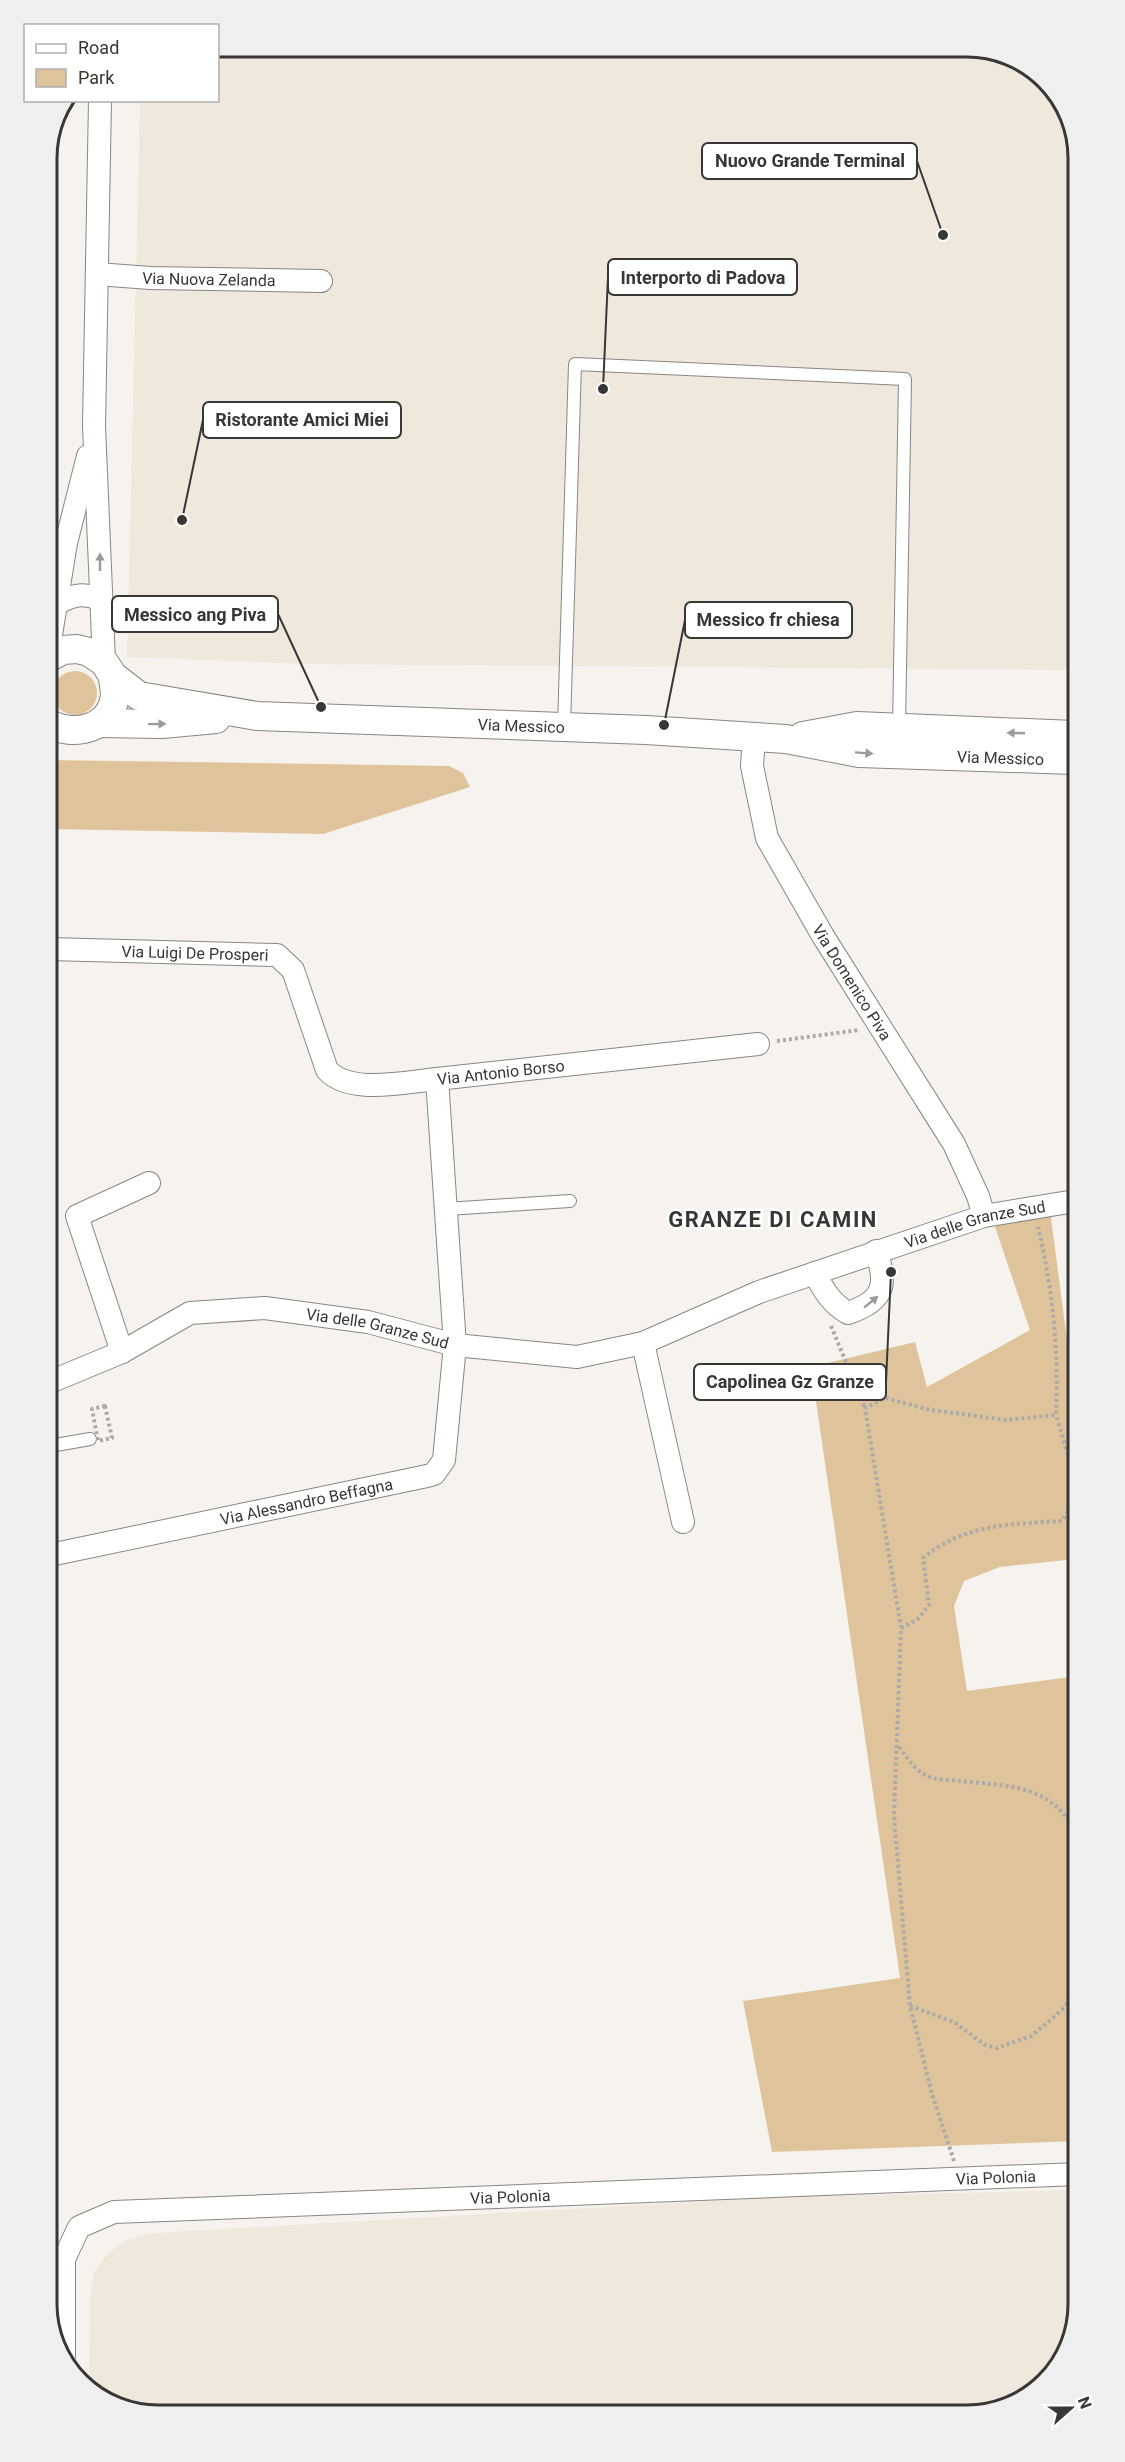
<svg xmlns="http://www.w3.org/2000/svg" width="1125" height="2462" viewBox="0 0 1125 2462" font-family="Roboto,sans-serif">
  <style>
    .built { fill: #efe8dd }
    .green { fill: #dfc49b }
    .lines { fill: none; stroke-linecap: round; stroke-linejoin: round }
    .service-casing { stroke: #898682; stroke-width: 14 }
    .minor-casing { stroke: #898682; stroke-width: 24 }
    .tertiary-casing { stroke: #898682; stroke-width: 30 }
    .path { stroke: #acaaa6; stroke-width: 4; stroke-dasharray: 3 3; stroke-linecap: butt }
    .service { stroke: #fff; stroke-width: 12 }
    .minor { stroke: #fff; stroke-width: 22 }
    .tertiary { stroke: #fff; stroke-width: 28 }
    .oneway { fill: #9c9b9a }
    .labels { text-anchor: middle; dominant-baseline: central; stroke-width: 5; stroke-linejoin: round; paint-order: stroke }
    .street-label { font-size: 16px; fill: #383735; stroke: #fff }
    .district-label { font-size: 22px; font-weight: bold; letter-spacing: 1.5px; fill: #383735; stroke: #fff }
    .rim { fill: none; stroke: #383735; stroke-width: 3 }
    .leader { fill: none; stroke: #383735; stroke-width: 2 }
    .callout-dot { fill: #383735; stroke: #fff; stroke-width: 2 }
    .callout { fill: #fff; stroke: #383735; stroke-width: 2 }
    .callout-label { font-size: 18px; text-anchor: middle; font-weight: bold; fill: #383735 }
  </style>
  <rect width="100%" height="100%" fill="#f6f3ee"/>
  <g class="built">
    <polygon points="218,47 975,47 1035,70 1072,122 1074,670 305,664 127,657 140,101 218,100"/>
    <polygon points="1078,2190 1078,2304 1059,2366 1003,2409 150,2415 89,2391 90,2300 94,2273 108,2253 127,2240 153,2233 780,2197"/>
  </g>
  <g class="green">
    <circle cx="75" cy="693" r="22"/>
    <polygon points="48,760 449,766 463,773 470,787 323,834 49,829"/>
    <polygon points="1050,1210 1076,1409 1076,1559 1000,1567 964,1581 954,1606 967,1691 1077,1676 1078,2141 772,2152 743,2001 900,1978 811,1367 915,1342 927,1387 1030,1330 991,1215"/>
  </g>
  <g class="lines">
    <defs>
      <g id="service">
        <polyline points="564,727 575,364 905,379 899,727"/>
        <polyline points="446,1209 570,1201"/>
        <polyline points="50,1446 90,1439"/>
      </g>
      <g id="minor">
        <polyline points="100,100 94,426 104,662"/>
        <path id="s1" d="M97 274 150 278 321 281"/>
        <path d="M55 605C70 596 83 591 100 600"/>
        <polyline points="48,653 66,543 88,456"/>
        <path id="s2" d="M754 737 752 766 767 838 823 936 954 1144 978 1196 984 1216"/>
        <path id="s3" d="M49 949 277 955 293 970 327 1070C350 1095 405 1082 437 1079"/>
        <path d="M815 1273C823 1290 832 1304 848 1313 884 1301 888 1285 876 1251"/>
        <polyline points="643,1343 683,1522"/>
        <polyline points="122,1352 77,1216 149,1183"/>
        <path id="s4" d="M50 1382 122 1352 190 1313 265 1308 368 1322 455 1345 577 1357 643 1343 759 1292 984 1216 1075 1201"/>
        <path id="s5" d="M50 1555 427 1476 434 1474 444 1460 455 1345 437 1079 758 1044"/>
        <path id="s6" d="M64 2356V2259L79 2227 114 2212 1078 2174"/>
      </g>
      <g id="tertiary">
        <path id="s7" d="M48 658 63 650 77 649 89 652 104 662 113 676 139 696 257 716 646 730 786 739 859 753 1074 760"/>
        <path d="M48 723C73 738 112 729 115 695 115 689 113 682 113 676"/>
        <polyline points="99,723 162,724 216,719"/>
        <polyline points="803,736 857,726 1074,735"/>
      </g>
    </defs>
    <use href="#service" class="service-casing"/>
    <use href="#minor" class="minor-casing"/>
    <use href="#tertiary" class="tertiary-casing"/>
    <g class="path">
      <polyline points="777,1041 859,1030"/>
      <polyline points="831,1326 865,1408"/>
      <polygon points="105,1406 112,1438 98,1441 92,1409"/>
      <path d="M901 1628 917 1620 929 1605 923 1558C964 1524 1011 1524 1062 1521 1085 1491 1065 1448 1056 1415"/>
      <path d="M899 1747C908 1759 916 1773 932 1778 940 1780 951 1780 959 1781 1008 1786 1053 1784 1077 1835"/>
      <polyline points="910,2006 954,2022 985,2045 997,2048 1031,2036 1048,2022 1066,2006 1078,1976"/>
      <path d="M954 2161 932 2094 910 2006 894 1816 901 1628 865 1408 885 1398 931 1410 1006 1420 1056 1415C1059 1351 1053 1290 1038 1227"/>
    </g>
    <use href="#service" class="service"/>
    <use href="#minor" class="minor"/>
    <use href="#tertiary" class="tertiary"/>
  </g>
  <defs><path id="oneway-solid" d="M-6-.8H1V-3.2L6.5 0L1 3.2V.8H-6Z" transform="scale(1.5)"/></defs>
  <g class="oneway">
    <use href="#oneway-solid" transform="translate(100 562) rotate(-90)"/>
    <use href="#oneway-solid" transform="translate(157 724) rotate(-1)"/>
    <use href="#oneway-solid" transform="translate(1016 733) rotate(-178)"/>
    <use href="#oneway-solid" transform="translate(864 753) rotate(4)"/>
    <use href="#oneway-solid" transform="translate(871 1302) rotate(-39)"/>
  </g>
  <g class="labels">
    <g class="street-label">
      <text stroke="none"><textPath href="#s1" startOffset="112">Via Nuova Zelanda</textPath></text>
      <text stroke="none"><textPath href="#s7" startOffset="495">Via Messico</textPath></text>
      <text stroke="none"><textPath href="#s7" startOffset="976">Via Messico</textPath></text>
      <text stroke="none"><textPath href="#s3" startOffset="146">Via Luigi De Prosperi</textPath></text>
      <text stroke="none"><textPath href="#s2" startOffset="270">Via Domenico Piva</textPath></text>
      <text stroke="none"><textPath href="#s5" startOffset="856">Via Antonio Borso</textPath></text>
      <text stroke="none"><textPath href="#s4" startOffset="969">Via delle Granze Sud</textPath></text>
      <text stroke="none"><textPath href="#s4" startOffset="346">Via delle Granze Sud</textPath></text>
      <text stroke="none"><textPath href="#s5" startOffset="262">Via Alessandro Beffagna</textPath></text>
      <text stroke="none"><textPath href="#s6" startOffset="1053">Via Polonia</textPath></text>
      <text stroke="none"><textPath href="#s6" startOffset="567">Via Polonia</textPath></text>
    </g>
    <g class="district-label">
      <text x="773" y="1219">GRANZE DI CAMIN</text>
    </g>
  </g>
  <path d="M0 0H1125V2462H0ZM158 57H967A101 101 0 0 1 1068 158V2304A101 101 0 0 1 967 2405H158A101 101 0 0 1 57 2304V158A101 101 0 0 1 158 57Z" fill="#efefef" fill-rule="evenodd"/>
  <path class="rim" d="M158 57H967A101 101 0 0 1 1068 158V2304A101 101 0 0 1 967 2405H158A101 101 0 0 1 57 2304V158A101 101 0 0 1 158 57Z"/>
  <path class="leader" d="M943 235L917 161M603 389L608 277M182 520L203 420M321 707L278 614M664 725L685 620M891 1272L886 1382"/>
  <g class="callout-dot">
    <circle cx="943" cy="235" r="6"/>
    <circle cx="603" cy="389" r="6"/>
    <circle cx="182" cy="520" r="6"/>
    <circle cx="321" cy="707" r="6"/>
    <circle cx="664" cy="725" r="6"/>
    <circle cx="891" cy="1272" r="6"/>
  </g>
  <g class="callout">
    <rect x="702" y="143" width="215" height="36" rx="6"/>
    <rect x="608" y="259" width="189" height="36" rx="6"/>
    <rect x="203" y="402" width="198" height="36" rx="6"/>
    <rect x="112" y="596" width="166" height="36" rx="6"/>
    <rect x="685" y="602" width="167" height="36" rx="6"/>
    <rect x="694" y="1364" width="192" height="36" rx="6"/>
  </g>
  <g class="callout-label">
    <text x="810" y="167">Nuovo Grande Terminal</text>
    <text x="703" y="284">Interporto di Padova</text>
    <text x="302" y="426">Ristorante Amici Miei</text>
    <text x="195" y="621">Messico ang Piva</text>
    <text x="768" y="626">Messico fr chiesa</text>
    <text x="790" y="1388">Capolinea Gz Granze</text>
  </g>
  <rect x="24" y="24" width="195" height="78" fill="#ffffff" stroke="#afafae" stroke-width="1.5"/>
  <rect x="36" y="44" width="30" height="9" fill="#ffffff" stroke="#afafae" stroke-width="1.5"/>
  <text x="78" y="54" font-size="18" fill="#383735">Road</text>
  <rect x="36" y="69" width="30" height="18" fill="#dfc49b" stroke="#afafae" stroke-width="1.5"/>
  <text x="78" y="84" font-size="18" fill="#383735">Park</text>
  <g transform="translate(1071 2408) rotate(69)" stroke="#ffffff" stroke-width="4.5" paint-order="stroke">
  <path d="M0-4.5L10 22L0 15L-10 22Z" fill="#383735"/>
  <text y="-9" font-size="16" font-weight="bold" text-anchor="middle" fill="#383735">N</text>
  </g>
</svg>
